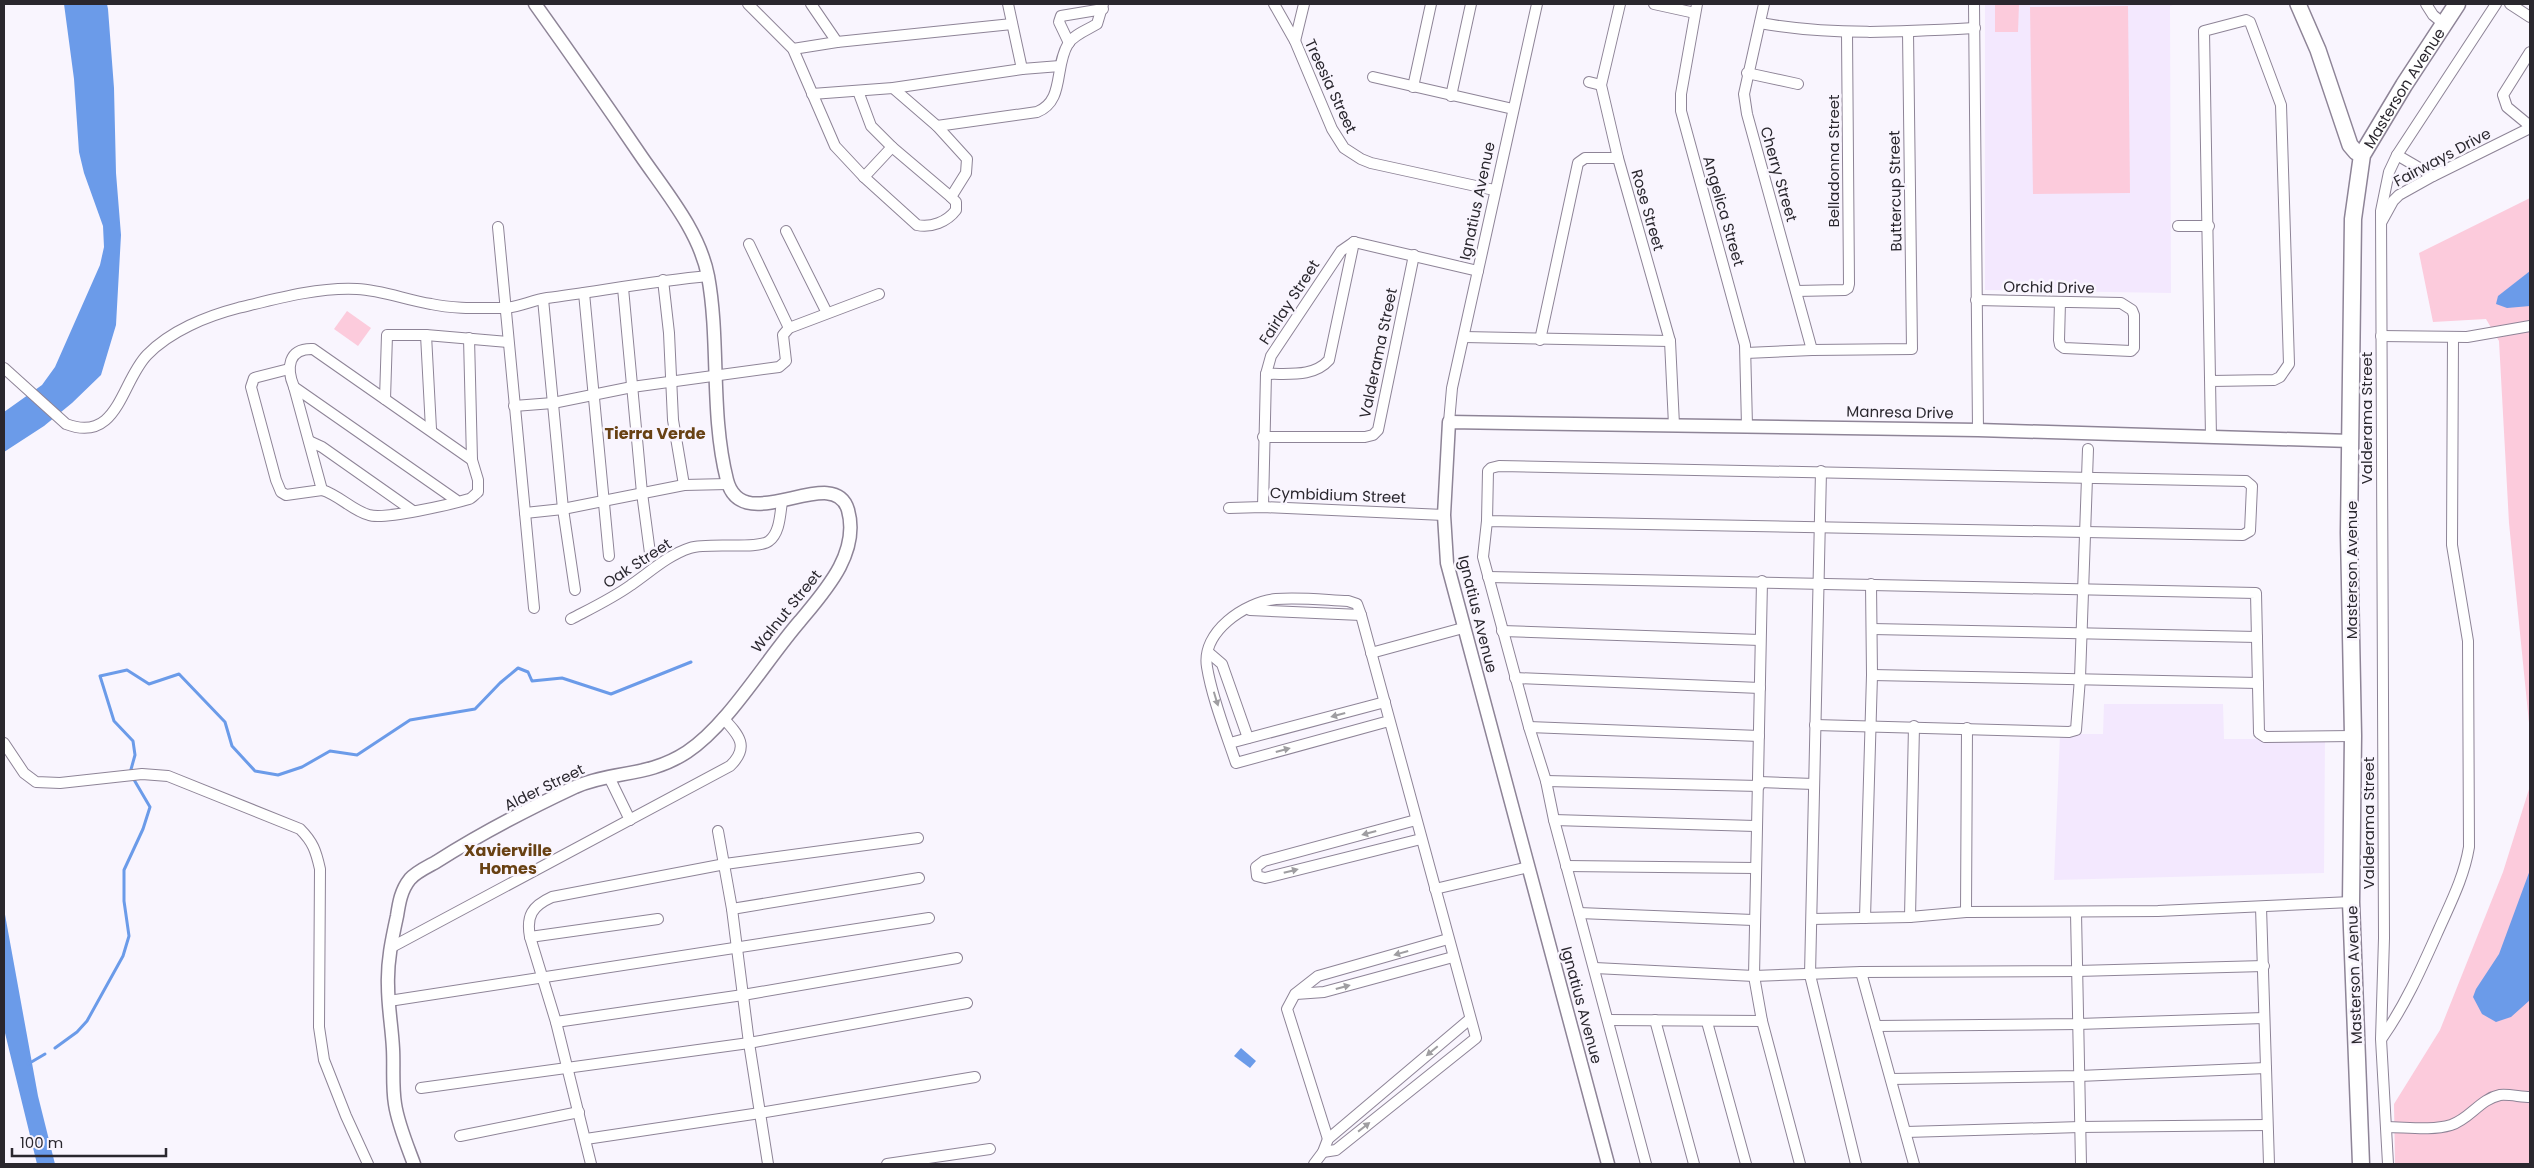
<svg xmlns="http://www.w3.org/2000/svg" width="2534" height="1168" viewBox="0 0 2534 1168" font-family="Poppins,sans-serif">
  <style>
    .built { fill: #f3e8fe }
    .green { fill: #fccbdc }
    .water { fill: #6b9be9 }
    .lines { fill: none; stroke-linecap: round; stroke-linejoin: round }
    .stream { stroke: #6b9be9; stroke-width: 3 }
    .minor-casing { stroke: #8e8497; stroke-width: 12 }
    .tertiary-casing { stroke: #8e8497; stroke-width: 15 }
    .secondary-casing { stroke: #8e8497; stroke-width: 18 }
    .primary-casing { stroke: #8e8497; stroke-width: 19 }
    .minor { stroke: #fff; stroke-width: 10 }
    .tertiary { stroke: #fff; stroke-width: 12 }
    .secondary { stroke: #fff; stroke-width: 15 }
    .primary { stroke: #fff; stroke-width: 16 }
    .oneway { fill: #9f9ea1 }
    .labels { text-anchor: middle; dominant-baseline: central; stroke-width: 5; stroke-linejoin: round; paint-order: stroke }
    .street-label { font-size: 15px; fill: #2a272e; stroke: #f9f5fe }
    .neighbourhood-label { font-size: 16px; font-weight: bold; fill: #684113; stroke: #f9f5fe }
  </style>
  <rect width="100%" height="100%" fill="#f9f5fe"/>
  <g class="built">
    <polygon points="1985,4 2176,4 2170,6 2171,293 1985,290"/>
    <polygon points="2104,704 2223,704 2224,739 2325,739 2324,873 2054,880 2060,734 2103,734"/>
  </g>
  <g class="green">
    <polygon points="1995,4 2019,4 2018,32 1995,32"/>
    <polygon points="2128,6 2130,193 2033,194 2030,7"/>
    <polygon points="2530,198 2530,733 2509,523 2499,341 2486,319 2433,322 2419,253"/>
    <polygon points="347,311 371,328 358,346 334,329"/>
    <polygon points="2530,786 2530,1164 2395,1164 2394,1104 2440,1030 2503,872"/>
  </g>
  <g class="water">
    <polygon points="64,4 107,4 108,9 114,88 116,173 121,235 116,325 101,375 72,403 44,426 4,452 4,412 42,385 55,367 100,265 104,247 103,226 84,173 79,152 74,79"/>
    <polygon points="2530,271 2530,306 2507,308 2496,304 2498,296"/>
    <polygon points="2530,870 2530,1000 2511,1017 2496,1022 2482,1014 2473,997 2476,989 2499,954"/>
    <polygon points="4,909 38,1096 55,1164 37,1164 4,1029"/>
    <polygon points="1241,1048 1256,1061 1250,1068 1234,1056"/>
  </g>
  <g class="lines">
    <g class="stream">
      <polyline points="130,773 135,755 133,741 114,721 100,676 127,670 149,684 179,674 225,722 232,746 255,771 278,775 302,767 330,751 357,755 410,720 475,709 500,683 518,668 528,672 532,681 562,678 611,694 691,662"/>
      <polyline points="55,1048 77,1032 87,1021 123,956 129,936 124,901 124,870 143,829 150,807 133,778"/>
      <polyline points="28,1064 45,1054"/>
    </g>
    <defs>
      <g id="minor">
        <path d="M748 4 793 49 835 146 864 177 917 225C931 228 947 222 956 210V202L951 197 966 173 967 159 937 126 893 88"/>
        <polyline points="811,4 837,42"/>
        <polyline points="1008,4 1022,69"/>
        <polyline points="1274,4 1295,41 1332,129 1344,148 1361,159 1371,163 1494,190"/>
        <polyline points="1620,4 1601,85 1618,158 1670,341 1674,425"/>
        <polyline points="1654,4 1695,13"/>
        <polyline points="1697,4 1681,94 1681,111 1745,345 1747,426"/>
        <polyline points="1764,4 1744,94 1747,114 1812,350"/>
        <polyline points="1974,4 1978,430"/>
        <polyline points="2426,4 2433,15 2444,24"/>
        <polyline points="2510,4 2530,17"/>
        <path d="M1760 23C1832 36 1903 32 1975 28"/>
        <polyline points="1295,41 1304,4"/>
        <polyline points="1069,43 1059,22 1061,16 1103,9"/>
        <polyline points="793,49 837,42 1012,24"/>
        <polyline points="2530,52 2503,95 2507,107 2530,126"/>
        <polyline points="1747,73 1798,84"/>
        <polyline points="1373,77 1513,109"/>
        <polyline points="1589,82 1601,85"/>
        <polyline points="1413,87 1431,4"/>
        <polyline points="858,91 871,126 892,147 951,197"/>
        <polyline points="812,94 893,88 1022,69 1060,66"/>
        <polyline points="1451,96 1471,4"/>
        <path d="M937 126 1037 112C1065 101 1054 67 1068 44 1073 35 1089 29 1097 24L1103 4"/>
        <polyline points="2397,155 2433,176"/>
        <polyline points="864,177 892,147"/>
        <polyline points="2382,221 2393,201 2399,195 2433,176 2530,128"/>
        <polyline points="2178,226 2209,226"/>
        <polyline points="498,227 534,608"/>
        <polyline points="786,231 827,313"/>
        <polyline points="1354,242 1478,271"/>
        <polyline points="749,244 789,328"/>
        <polyline points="663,280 669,333 673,420 684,485"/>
        <polyline points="623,288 642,493 650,553"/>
        <polyline points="1796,291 1845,290 1848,288 1849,284 1847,33"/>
        <polyline points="584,293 609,556"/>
        <polyline points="543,299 563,509 575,590"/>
        <polyline points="1976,300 2121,303 2132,310 2134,315 2134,348 2131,351 2064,348 2060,345 2059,340 2060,302"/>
        <polyline points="426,335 431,429"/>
        <polyline points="2381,336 2467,337 2530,326"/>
        <polyline points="1464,337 1670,341"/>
        <polyline points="1540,340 1578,163 1585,158 1618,158"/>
        <polyline points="1746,353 1812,350 1912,349 1908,32"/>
        <path d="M4 368 66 424C118 444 121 382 147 355 170 331 207 316 238 308 275 299 318 287 357 289 382 290 406 300 431 304 454 309 479 308 503 308 517 308 532 300 547 298 600 291 654 281 708 276"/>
        <polyline points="289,369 254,378 251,387 276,480 281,492 286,495 322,490 294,387"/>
        <path d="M1266 374C1287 373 1313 378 1329 360L1354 242"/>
        <polyline points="385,399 387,335 426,335 508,342"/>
        <polyline points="514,406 553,403 632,387 779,367 786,361 783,335 789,328 879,294"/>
        <polyline points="1449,422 1452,388 1537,4"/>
        <polyline points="1263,437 1365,437 1373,435 1378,430 1414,255"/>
        <polyline points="2211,437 2204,31 2246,20 2250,22 2281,105 2289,364 2280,377 2274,380 2211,381"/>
        <polyline points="309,441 322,447 413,511"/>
        <polyline points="1821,471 1810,975 1856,1164"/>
        <path d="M322 490C339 495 353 511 369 515 384 520 452 504 469 499 472 498 475 494 478 492V480L472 460 469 338"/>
        <path d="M456 500 294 387C286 368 288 348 313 349L472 460"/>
        <polyline points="1263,507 1266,374 1271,356 1341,251 1354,242"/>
        <polyline points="1229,508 1263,507 1444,515"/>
        <polyline points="525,513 563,509 684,485 728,484"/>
        <polyline points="1487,521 2243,535 2250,531 2252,486 2246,481 1499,466 1491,468 1488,471 1487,521 1483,557 1529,727 1546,781 1554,820 1646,1164"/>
        <polyline points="1488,577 2256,593 2259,733 2265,737 2353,736"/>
        <polyline points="1762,581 1754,976 1762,1021 1800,1164"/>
        <polyline points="1250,610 1361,615"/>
        <path d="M571 619C592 608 613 598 631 585 650 572 668 555 690 548 709 542 758 550 769 541 780 533 780 514 782 502"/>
        <polyline points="1872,629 2257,637"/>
        <polyline points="1502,631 1760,640"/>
        <polyline points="1208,652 1222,664 1248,738"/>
        <polyline points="1371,653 1463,628"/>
        <polyline points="1872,675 2258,683"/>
        <polyline points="1515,678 1760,688"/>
        <polyline points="1815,725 2069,732 2076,730 2080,678 2088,449"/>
        <polyline points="1529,727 1759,736"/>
        <path d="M4 743 24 773 36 782 60 783 142 774 168 776 300 829C313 842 316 851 320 869L319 1027 324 1060 346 1116 368 1164"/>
        <polyline points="1230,743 1385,702"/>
        <polyline points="609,777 630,820"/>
        <polyline points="1546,781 1759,786"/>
        <polyline points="1759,782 1814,784"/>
        <polyline points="1416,820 1264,861 1256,867 1257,876 1265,878 1421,839"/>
        <polyline points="1554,820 1755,826"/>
        <polyline points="718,831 732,909 749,1043 768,1164"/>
        <polyline points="1566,866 1755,868"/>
        <polyline points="1435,889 1529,867"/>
        <polyline points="2261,907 2269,1164"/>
        <polyline points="732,909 919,878"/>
        <polyline points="1966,912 1967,728"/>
        <polyline points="1579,913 1753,920"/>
        <polyline points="2076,913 2081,1164"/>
        <polyline points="1910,917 1914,726"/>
        <polyline points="1865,918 1872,675 1871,584"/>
        <polyline points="1812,919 1910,917 1966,912 2158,911 2351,902"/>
        <polyline points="530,937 658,919"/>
        <path d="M390 948 730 766C750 747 739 735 723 718"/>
        <polyline points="1595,968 1754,976 1861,972 2077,971 2264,966"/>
        <polyline points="1861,972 1914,1164"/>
        <polyline points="1296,994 1324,992 1453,957"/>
        <polyline points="389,1001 929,918"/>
        <polyline points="1608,1020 1762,1021"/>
        <polyline points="1655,1020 1694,1164"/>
        <polyline points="556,1022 743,995 957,958"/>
        <polyline points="1707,1022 1746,1164"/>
        <polyline points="1876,1026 2078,1024 2264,1018"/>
        <path d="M2382 1038C2406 1004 2422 967 2439 929 2451 902 2464 877 2469 847L2468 641 2452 545 2453 337"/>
        <polyline points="1891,1079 2079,1076 2266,1068"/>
        <polyline points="421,1088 749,1043 967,1003"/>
        <path d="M2386 1127C2406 1127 2431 1131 2451 1125 2470 1119 2480 1099 2500 1095 2509 1094 2521 1097 2530 1097"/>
        <polyline points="1906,1132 2080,1127 2267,1125"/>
        <polyline points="460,1136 579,1112"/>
        <polyline points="586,1139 760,1113 975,1077"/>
        <polyline points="1328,1139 1287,1009 1295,994 1318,976 1448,939"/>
        <path d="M1323 1152 1336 1150 1476 1038 1361 615 1357 604 1348 601C1325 600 1299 597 1276 599 1245 602 1201 632 1207 667 1212 698 1226 733 1236 763L1389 721"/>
        <path d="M591 1164 556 1022 530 937C526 916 532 906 552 897L725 864 918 838"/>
        <polyline points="887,1164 990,1149"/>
        <polyline points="1314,1164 1323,1152 1328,1139 1470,1019"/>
        <polyline points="2388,1164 2381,1039 2384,938 2381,211 2389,172 2397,155 2496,4"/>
      </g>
      <g id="tertiary">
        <path d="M414 1164C407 1145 398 1124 395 1104 392 1086 394 1067 393 1049 392 1028 388 1007 388 986 387 962 392 939 397 916 399 903 401 890 410 879 416 872 427 867 436 862 480 834 528 809 575 787 614 770 647 778 687 752 728 725 766 660 800 621 825 591 860 553 848 510 834 461 742 540 727 480 710 413 720 341 708 276 699 230 664 190 639 153 605 103 570 53 535 4"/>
        <polyline points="1608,1164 1447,563 1444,515 1449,422 1978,430 2351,441"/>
      </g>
      <polyline id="secondary" points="2298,4 2318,50 2350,145 2356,152 2362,155"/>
      <g id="primary">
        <path id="s1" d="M2361 1164 2351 902 2353 736 2349 533 2353 219 2362 155 2404 85 2457 4"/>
      </g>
    </defs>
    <use href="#minor" class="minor-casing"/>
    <use href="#tertiary" class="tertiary-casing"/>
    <use href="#secondary" class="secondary-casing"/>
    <use href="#primary" class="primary-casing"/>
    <use href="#minor" class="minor"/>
    <use href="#tertiary" class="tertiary"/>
    <use href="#secondary" class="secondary"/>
    <use href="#primary" class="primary"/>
  </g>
  <defs><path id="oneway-solid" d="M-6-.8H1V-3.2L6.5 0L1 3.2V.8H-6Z" transform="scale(1.25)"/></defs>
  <g class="oneway">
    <use href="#oneway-solid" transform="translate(1216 699) rotate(73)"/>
    <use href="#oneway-solid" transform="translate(1338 715) rotate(165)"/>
    <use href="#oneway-solid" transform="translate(1283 750) rotate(-15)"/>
    <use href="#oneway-solid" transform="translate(1369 833) rotate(165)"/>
    <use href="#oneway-solid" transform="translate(1291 871) rotate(-14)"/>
    <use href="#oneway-solid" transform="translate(1401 953) rotate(164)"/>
    <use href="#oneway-solid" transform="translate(1343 987) rotate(-15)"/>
    <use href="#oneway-solid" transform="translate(1432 1051) rotate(140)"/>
    <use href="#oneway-solid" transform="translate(1364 1127) rotate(-38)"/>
  </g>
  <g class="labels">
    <g class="street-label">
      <text transform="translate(1331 86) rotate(65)">Treesia Street</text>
      <text stroke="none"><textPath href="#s1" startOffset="1089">Masterson Avenue</textPath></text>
      <text transform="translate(2442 157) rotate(-28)">Fairways Drive</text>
      <text transform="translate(1833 161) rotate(-90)">Belladonna Street</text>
      <text transform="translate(1779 174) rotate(74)">Cherry Street</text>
      <text transform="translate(1895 191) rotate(-91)">Buttercup Street</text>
      <text transform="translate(1477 201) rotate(-78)">Ignatius Avenue</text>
      <text transform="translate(1648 210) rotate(74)">Rose Street</text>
      <text transform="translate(1724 211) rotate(74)">Angelica Street</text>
      <text transform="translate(2049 287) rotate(1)">Orchid Drive</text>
      <text transform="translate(1289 302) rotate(-57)">Fairlay Street</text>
      <text transform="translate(1378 353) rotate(-78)">Valderama Street</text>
      <text transform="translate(1900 412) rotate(1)">Manresa Drive</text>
      <text transform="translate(2366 418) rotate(-90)">Valderama Street</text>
      <text transform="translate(1338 495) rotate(2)">Cymbidium Street</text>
      <text transform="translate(637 563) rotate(-33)">Oak Street</text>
      <text transform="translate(2351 570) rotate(-90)">Masterson Avenue</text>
      <text transform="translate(786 611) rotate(-51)">Walnut Street</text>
      <text transform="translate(1478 614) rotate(76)">Ignatius Avenue</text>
      <text transform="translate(544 787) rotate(-26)">Alder Street</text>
      <text transform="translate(2368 823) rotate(-90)">Valderama Street</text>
      <text transform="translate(2354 975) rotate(-92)">Masterson Avenue</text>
      <text transform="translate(1582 1005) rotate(75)">Ignatius Avenue</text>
    </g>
    <g class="neighbourhood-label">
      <text x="655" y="433">Tierra Verde</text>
      <text x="508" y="850">Xavierville<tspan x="508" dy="18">Homes</tspan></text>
    </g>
  </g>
  <rect width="2534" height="1168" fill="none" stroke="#2a272e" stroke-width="10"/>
  <path d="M12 1148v8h154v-8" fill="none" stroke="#2a272e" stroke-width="2.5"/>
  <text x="20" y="1148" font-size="15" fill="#2a272e" stroke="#f9f5fe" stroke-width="4" paint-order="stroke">100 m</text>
</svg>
